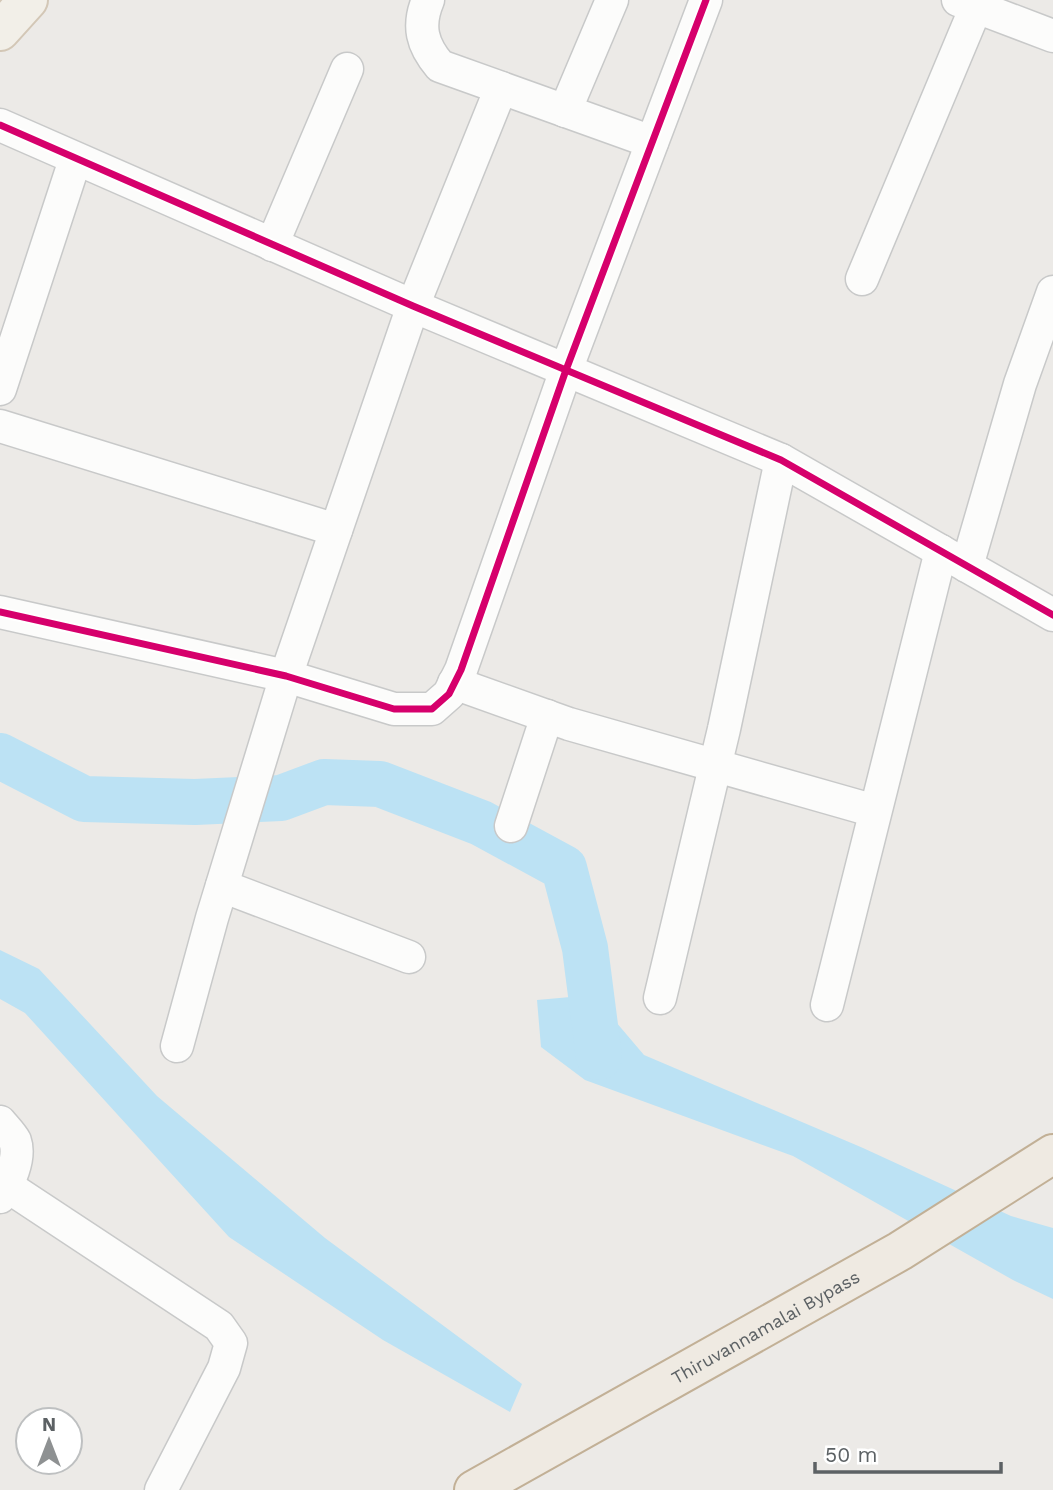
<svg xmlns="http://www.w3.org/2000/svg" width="1053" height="1490" viewBox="0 0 1053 1490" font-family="'Work Sans',sans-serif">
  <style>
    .water { fill: #bce2f4 }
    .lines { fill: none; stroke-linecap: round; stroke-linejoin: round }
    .river { stroke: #bce2f4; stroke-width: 46 }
    .minor-casing { stroke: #c8c9c9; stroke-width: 35 }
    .major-casing { stroke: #d3c7b6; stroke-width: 42 }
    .highway-casing { stroke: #c2b096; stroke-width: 42 }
    .minor { stroke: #fcfcfb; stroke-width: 32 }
    .major { stroke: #f2efe8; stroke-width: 38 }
    .highway { stroke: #efeae2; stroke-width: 38 }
    .cycleway-casing { stroke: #fff; stroke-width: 11 }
    .cycleway { stroke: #d6006c; stroke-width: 7 }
    .labels { text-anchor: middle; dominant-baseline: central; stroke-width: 7; stroke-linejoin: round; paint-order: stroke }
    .street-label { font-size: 18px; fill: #5c6164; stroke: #fff }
  </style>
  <rect width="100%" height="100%" fill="#eceae7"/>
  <g class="water">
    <polygon points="0,950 39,969 157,1096 325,1238 522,1384 510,1412 383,1340 229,1237 25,1013 0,999"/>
    <polygon points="593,995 644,1055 863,1148 1011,1216 1053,1228 1053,1299 1013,1280 793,1156 585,1080 541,1047 537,1000"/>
  </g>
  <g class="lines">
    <polyline class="river" points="0,756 84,799 195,802 281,798 324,782 380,784 481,823 564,868 585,948 599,1057"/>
    <defs>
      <g id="minor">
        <path d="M428 0C417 26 422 45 440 66L652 142"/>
        <polyline points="958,0 1053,36"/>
        <polyline points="565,111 612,0"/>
        <polyline points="0,125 413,306 781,460 1053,615"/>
        <polyline points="272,245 347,69"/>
        <polyline points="862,279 976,7"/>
        <polyline points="0,389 75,160"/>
        <polyline points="0,426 336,530"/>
        <polyline points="967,566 1020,384 1053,292"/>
        <polyline points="0,612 286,676 394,709 432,709 449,694 461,670 566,370 706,0"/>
        <polyline points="454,683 569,724 875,811"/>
        <polyline points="511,826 547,716"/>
        <polyline points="222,886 409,957"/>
        <polyline points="660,998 724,729 781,460"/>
        <polyline points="827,1005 941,551"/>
        <polyline points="177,1046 212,918 286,676 413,306 501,88"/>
        <path d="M0 1122C4 1127 12 1135 15 1141 21 1158 9 1183 0 1197"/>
        <polyline points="7,1186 219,1326 231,1343 224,1368 161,1490"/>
      </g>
      <polyline id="major" points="0,31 28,0"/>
      <g id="highway">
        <path id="s1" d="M474 1490 900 1251 1053 1154"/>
      </g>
    </defs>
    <use href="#minor" class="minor-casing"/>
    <use href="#major" class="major-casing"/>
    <use href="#highway" class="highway-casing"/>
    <use href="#minor" class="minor"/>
    <use href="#major" class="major"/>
    <use href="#highway" class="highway"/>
    <defs>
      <g id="cycleway">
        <polyline points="0,125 413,306 781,460 1053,615"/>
        <polyline points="0,612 286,676 394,709 432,709 449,694 461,670 566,370 706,0"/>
      </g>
    </defs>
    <use href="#cycleway" class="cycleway-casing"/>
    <use href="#cycleway" class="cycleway"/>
  </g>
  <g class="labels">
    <g class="street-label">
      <text stroke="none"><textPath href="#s1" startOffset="334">Thiruvannamalai Bypass</textPath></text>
    </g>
  </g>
  <g transform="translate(49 1441)"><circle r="33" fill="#ffffff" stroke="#bec0c1" stroke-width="2"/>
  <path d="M0-5L12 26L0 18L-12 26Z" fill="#8e9192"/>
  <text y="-10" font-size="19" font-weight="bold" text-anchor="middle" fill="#5c6164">N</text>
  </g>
  <path d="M815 1462v10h186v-10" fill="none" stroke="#5c6164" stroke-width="3.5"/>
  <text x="825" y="1462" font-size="21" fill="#5c6164" stroke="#ffffff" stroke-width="5" paint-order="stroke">50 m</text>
</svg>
